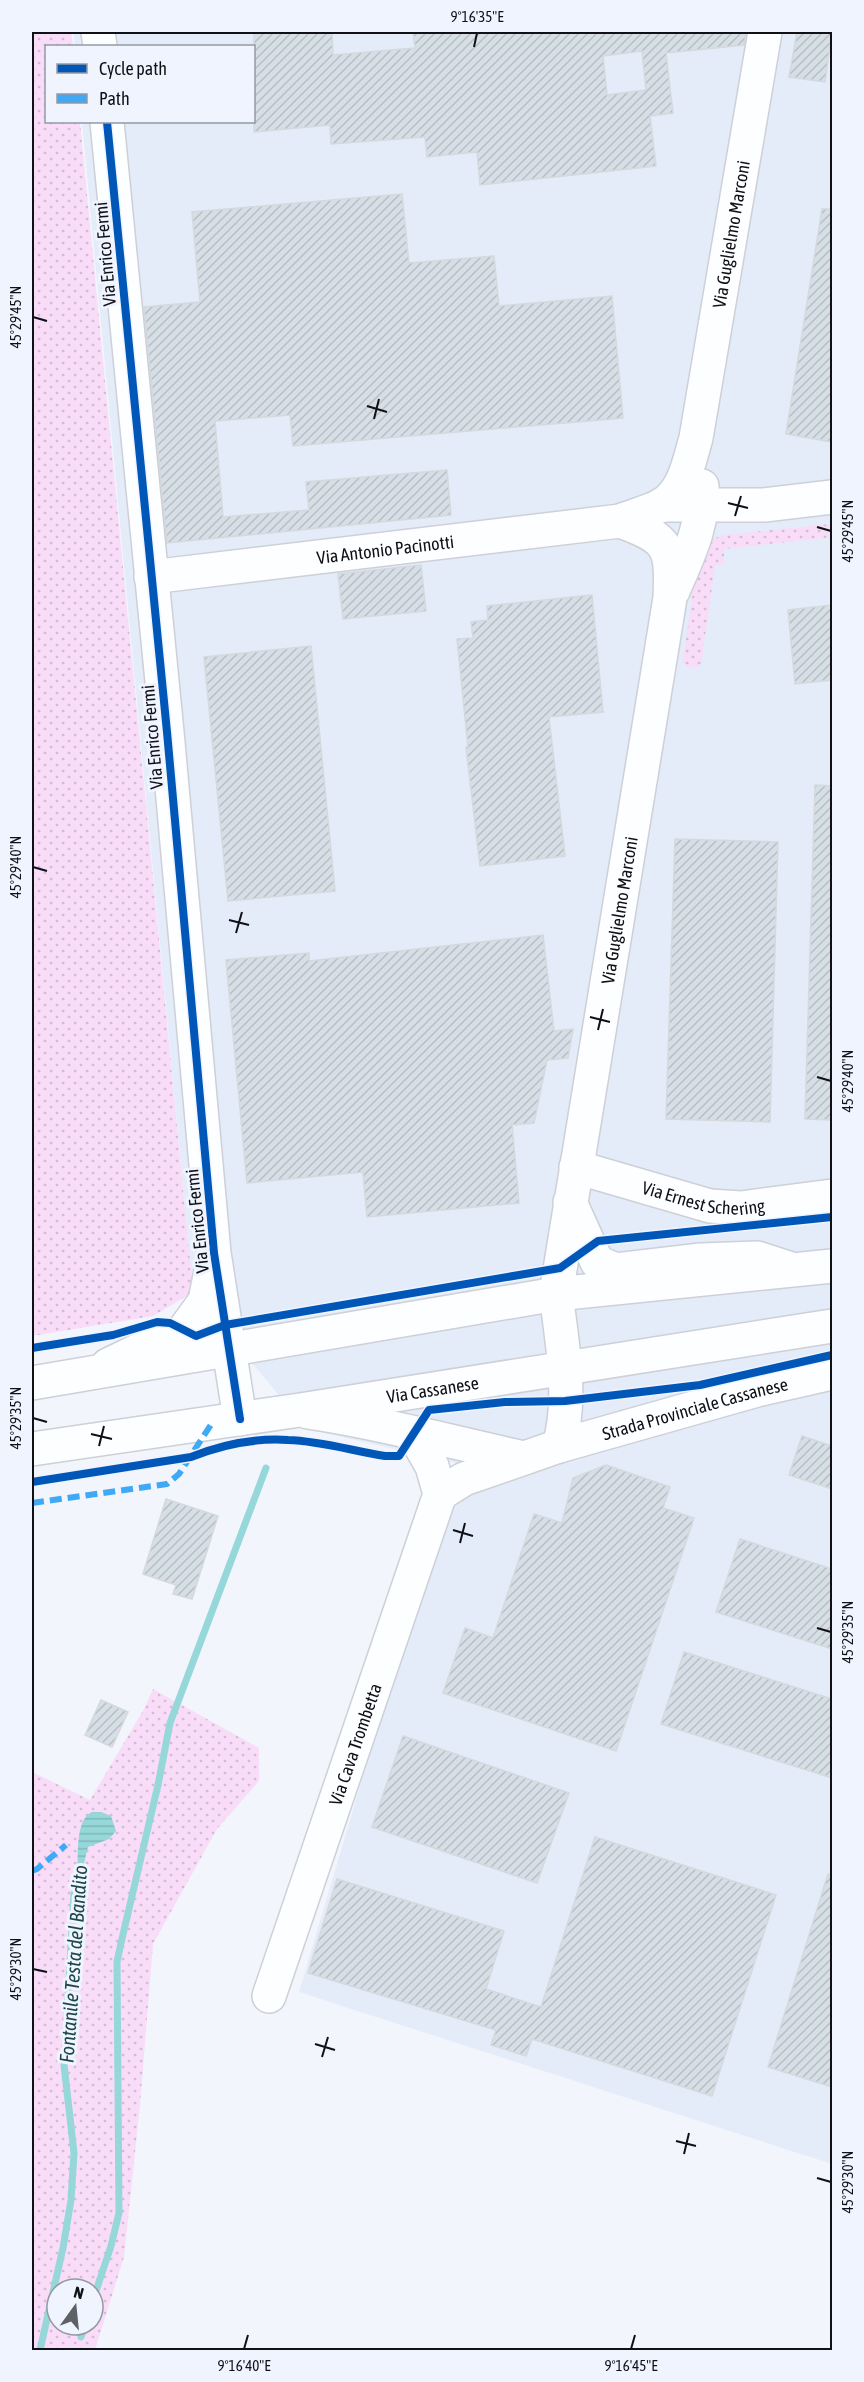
<svg xmlns="http://www.w3.org/2000/svg" width="864" height="2382" viewBox="0 0 864 2382" font-family="'Asap Condensed',sans-serif">
  <style>
    .built { fill: #e4ebf9 }
    .grass { fill: url(#grass-dots); fill-rule: evenodd }
    .water { fill: url(#water-rules) }
    .lines { fill: none; stroke-linecap: round; stroke-linejoin: round }
    .stream { stroke: #96d7da; stroke-width: 7 }
    .building { fill: url(#building-hatch); stroke: #d5d9de; stroke-width: 1.5; fill-rule: evenodd }
    .minor-casing { stroke: #cdd0d6; stroke-width: 36 }
    .major-casing { stroke: #cdd0d6; stroke-width: 36 }
    .minor { stroke: #fdfeff; stroke-width: 33 }
    .major { stroke: #fdfeff; stroke-width: 33 }
    .quiet { stroke: #3fa9f5; stroke-width: 6; stroke-dasharray: 12 6; stroke-linecap: butt }
    .cycleway-casing { stroke: #eff4ff; stroke-width: 11 }
    .cycleway { stroke: #0057b8; stroke-width: 8 }
    .ticks { fill: none; stroke: #0f1116; stroke-width: 2 }
    .labels { text-anchor: middle; dominant-baseline: central; stroke-width: 6; stroke-linejoin: round; paint-order: stroke }
    .street-label { font-size: 18px; fill: #0f1116; stroke: #eff4ff }
    .water-label { font-size: 20px; font-style: italic; fill: #1c4748; stroke: #eff4ff }
    .neatline { fill: none; stroke: #0f1116; stroke-width: 2 }
    .ticks-label { font-size: 15px; text-anchor: middle; fill: #0f1116 }
  </style>
  <defs>
    <pattern id="grass-dots" width="8" height="8" patternUnits="userSpaceOnUse" patternTransform="scale(1.5)"><rect width="8" height="8" fill="#f8dcf8"/><path d="M2 2h.1M6 6h.1" fill="none" stroke="#d3bcd4" stroke-width="1.8" stroke-linecap="round"/></pattern>
    <pattern id="water-rules" width="6" height="5" patternUnits="userSpaceOnUse" patternTransform="scale(1.5)"><rect width="6" height="5" fill="#96d7da"/><path d="M0 2.5h6" fill="none" stroke="#80b8ba"/></pattern>
    <pattern id="building-hatch" width="6" height="6" patternUnits="userSpaceOnUse" patternTransform="scale(1.5)"><rect width="6" height="6" fill="#d7dfe6"/><path d="M-1 1l2-2M0 6l6-6M5 7l2-2" fill="none" stroke="#b7bec5"/></pattern>
  </defs>
  <rect width="100%" height="100%" fill="#f2f5fc"/>
  <polygon class="built" points="74,32 832,32 832,2164 299,1992 456,1463 307,1429 193,1292 82,122 254,122 254,46 75,46"/>
  <g class="grass">
    <polygon points="32,32 71,32 73,46 46,46 46,122 80,122 193,1292 153,1316 32,1336"/>
    <polygon points="832,524 832,537 724,549 724,564 715,566 701,664 696,668 685,666 683,661 697,562 708,541 723,535"/>
    <path d="M153 1689 259 1748V1781L217 1829 153 1944 140 2105 124 2257 95 2350H32V1772L90 1800 144 1709ZM57 2289H93V2325H57Z"/>
  </g>
  <path class="water" d="M92 1812H101L111 1816 116 1831 109 1839 88 1847 74 1904C71 1893 76 1886 77 1875 79 1859 74 1820 92 1812Z"/>
  <g class="lines">
    <g class="stream">
      <polyline points="93,2300 111,2246 119,2213 117,1962 121,1943 158,1785 170,1723 266,1468"/>
      <polyline points="81,2337 85,2325"/>
      <polyline points="40,2350 63,2248 71,2200 74,2153 64,2065 74,1894"/>
    </g>
  </g>
  <g class="building">
    <path d="M254 32H332L333 55 415 48 413 32H746L744 45 666 53 673 113 650 116 656 166 480 185 477 152 427 157 425 137 331 144 330 125 254 132ZM642 51 646 90 607 95 603 56Z"/>
    <polygon points="797,32 832,32 825,82 789,77"/>
    <polygon points="402,194 409,263 494,256 499,306 612,296 623,418 293,446 290,415 215,421 223,517 309,510 306,482 447,470 451,515 167,543 144,307 200,302 192,212"/>
    <polygon points="822,209 832,209 832,442 786,434"/>
    <polygon points="421,565 426,611 343,619 338,574"/>
    <polygon points="592,595 603,712 549,717 565,856 480,866 466,747 468,747 457,639 473,638 471,622 488,620 487,606"/>
    <polygon points="832,605 832,680 795,684 788,610"/>
    <polygon points="311,646 335,891 228,901 204,657"/>
    <polygon points="815,785 832,786 832,1120 805,1119"/>
    <polygon points="675,839 778,842 770,1122 666,1119"/>
    <polygon points="543,935 554,1031 573,1029 568,1058 547,1060 534,1123 512,1125 519,1203 367,1217 363,1172 247,1183 226,960 309,953 309,961"/>
    <polygon points="802,1436 832,1446 832,1489 789,1475"/>
    <polygon points="606,1465 670,1487 663,1508 694,1518 616,1751 443,1693 465,1628 493,1638 534,1514 562,1523 573,1478"/>
    <polygon points="166,1499 218,1516 192,1599 173,1594 176,1585 143,1574"/>
    <polygon points="740,1539 832,1569 832,1649 716,1612"/>
    <polygon points="684,1652 832,1699 832,1778 661,1724"/>
    <polygon points="101,1700 128,1712 112,1747 85,1735"/>
    <polygon points="403,1736 569,1793 537,1883 372,1827"/>
    <polygon points="595,1837 776,1895 712,2096 532,2039 526,2056 491,2045 496,2030 308,1973 337,1879 504,1931 486,1989 541,2007"/>
    <polygon points="828,1874 832,1875 832,2087 768,2067"/>
  </g>
  <g class="lines">
    <defs>
      <g id="minor">
        <polyline points="98,32 100,46"/>
        <polyline points="107,122 167,732 214,1253 240,1419"/>
        <polyline points="661,505 764,505 832,497"/>
        <path id="s1" d="M151 577 620 521C633 516 647 512 660 506 684 493 689 462 696 438L765 32"/>
        <path d="M673 591C688 556 704 525 702 486"/>
        <path id="s2" d="M576 1167 710 1206 741 1208 832 1196"/>
        <polyline points="570,1202 597,1262 616,1270 701,1260 757,1258 788,1268"/>
        <polyline points="108,1365 139,1350 177,1335 184,1330 205,1301 212,1266"/>
        <path d="M308 1412C381 1423 452 1442 524 1458"/>
        <path id="s3" d="M559 1446C573 1398 562 1343 556 1294L670 598C672 547 670 539 620 521"/>
        <path id="s4" d="M440 1494 464 1479 559 1446 757 1390 832 1373"/>
        <path id="s5" d="M269 1996 440 1494 432 1466 413 1433"/>
      </g>
      <g id="major">
        <polyline points="32,1383 556,1294 832,1266"/>
        <path id="s6" d="M32 1449 300 1410 832 1326"/>
      </g>
    </defs>
    <use href="#minor" class="minor-casing"/>
    <use href="#major" class="major-casing"/>
    <use href="#minor" class="minor"/>
    <use href="#major" class="major"/>
    <g class="quiet">
      <polyline points="32,1503 167,1484 179,1474 212,1423"/>
      <polyline points="32,1871 37,1869 66,1845"/>
    </g>
    <defs>
      <g id="cycleway">
        <polyline points="107,122 167,732 214,1253 240,1419"/>
        <polyline points="32,1348 113,1335 157,1322 170,1323 196,1336 225,1325 560,1268 598,1241 832,1217"/>
        <path d="M32 1482 191 1457C221 1445 256 1438 288 1440 321 1441 353 1451 385 1456H399L429 1410 505 1402 565 1401 700 1385 832 1355"/>
      </g>
    </defs>
    <use href="#cycleway" class="cycleway-casing"/>
    <use href="#cycleway" class="cycleway"/>
  </g>
  <path class="ticks" d="M474 47 477 33M33 317 47 321M367 406 387 412M374 419 379 399M728 503 748 508M735 516 741 496M817 527 831 531M33 867 47 871M229 920 249 925M236 933 242 912M590 1017 610 1022M598 1030 603 1009M817 1077 831 1081M33 1418 47 1422M91 1434 112 1439M99 1446 104 1426M453 1530 473 1536M460 1543 465 1523M817 1628 831 1632M33 1969 47 1972M315 2044 335 2050M322 2057 328 2037M676 2141 696 2146M684 2154 689 2133M817 2178 831 2182M244 2349 248 2335M631 2349 635 2335"/>
  <g class="labels">
    <g class="street-label">
      <text stroke="none"><textPath href="#s1" startOffset="801">Via Guglielmo Marconi</textPath></text>
      <text transform="translate(105 254) rotate(-95)">Via Enrico Fermi</text>
      <text stroke="none"><textPath href="#s1" startOffset="236">Via Antonio Pacinotti</textPath></text>
      <text transform="translate(152 737) rotate(-95)">Via Enrico Fermi</text>
      <text stroke="none"><textPath href="#s3" startOffset="542">Via Guglielmo Marconi</textPath></text>
      <text stroke="none"><textPath href="#s2" startOffset="132">Via Ernest Schering</textPath></text>
      <text transform="translate(197 1221) rotate(-96)">Via Enrico Fermi</text>
      <text stroke="none"><textPath href="#s6" startOffset="405">Via Cassanese</textPath></text>
      <text stroke="none"><textPath href="#s4" startOffset="270">Strada Provinciale Cassanese</textPath></text>
      <text stroke="none"><textPath href="#s5" startOffset="266">Via Cava Trombetta</textPath></text>
    </g>
    <g class="water-label">
      <text transform="translate(73 1964) rotate(-86)">Fontanile Testa del Bandito</text>
    </g>
  </g>
  <rect width="864" height="2382" fill="none" stroke="#eff4ff" stroke-width="66"/>
  <rect x="45" y="45" width="210" height="78" fill="#eff4ff" stroke="#9599a2" stroke-width="1.5"/>
  <rect x="57" y="64" width="30" height="9" fill="#0057b8" stroke="#9599a2" stroke-width="1.5"/>
  <text x="99" y="75" font-size="18" fill="#0f1116">Cycle path</text>
  <rect x="57" y="94" width="30" height="9" fill="#3fa9f5" stroke="#9599a2" stroke-width="1.5"/>
  <text x="99" y="105" font-size="18" fill="#0f1116">Path</text>
  <g transform="translate(75 2307) rotate(15)"><circle r="28" fill="#eff4ff" stroke="#9599a2" stroke-width="1.5"/>
  <path d="M0-4.5L10 22L0 15L-10 22Z" fill="#5e6166"/>
  <text y="-9" font-size="16" font-weight="bold" text-anchor="middle" fill="#0f1116">N</text>
  </g>
  <rect x="33" y="33" width="798" height="2316" class="neatline"/>
  <g class="ticks-label">
    <text x="477" y="22">9°16'35"E</text>
    <text transform="translate(16 317) rotate(-90)" y="5">45°29'45"N</text>
    <text transform="translate(848 531) rotate(-90)" y="5">45°29'45"N</text>
    <text transform="translate(16 867) rotate(-90)" y="5">45°29'40"N</text>
    <text transform="translate(848 1081) rotate(-90)" y="5">45°29'40"N</text>
    <text transform="translate(16 1418) rotate(-90)" y="5">45°29'35"N</text>
    <text transform="translate(848 1632) rotate(-90)" y="5">45°29'35"N</text>
    <text transform="translate(16 1969) rotate(-90)" y="5">45°29'30"N</text>
    <text transform="translate(848 2182) rotate(-90)" y="5">45°29'30"N</text>
    <text x="244" y="2371">9°16'40"E</text>
    <text x="631" y="2371">9°16'45"E</text>
  </g>
</svg>
